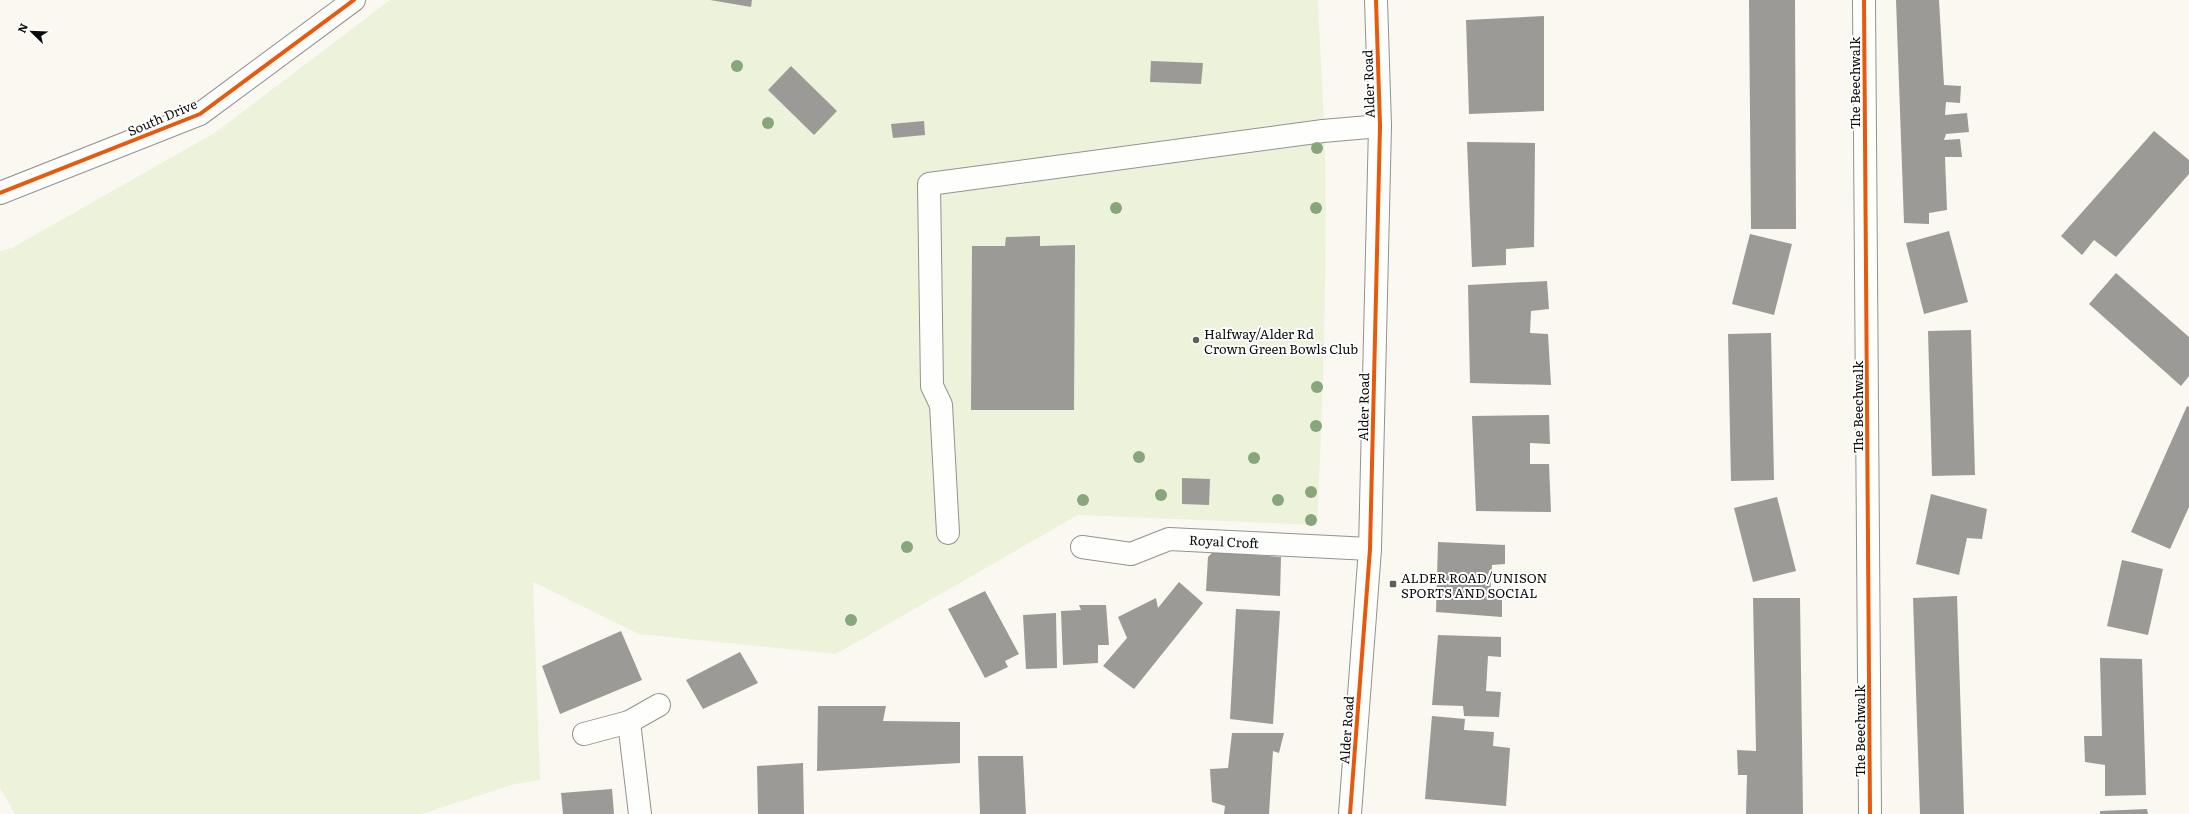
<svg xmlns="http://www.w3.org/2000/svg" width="2189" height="814" viewBox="0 0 2189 814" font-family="Literata,serif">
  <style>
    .pitch { fill: #ecf3da }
    .building { fill: #9c9a96 }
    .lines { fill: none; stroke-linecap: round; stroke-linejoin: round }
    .minor-casing { stroke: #93928f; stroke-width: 24 }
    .minor { stroke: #fefefd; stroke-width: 22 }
    .cycleway-casing { stroke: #fff; stroke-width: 6 }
    .cycleway { stroke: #e8590c; stroke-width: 4 }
    .tree { fill: #88a67c }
    .poi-dot { fill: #5f5f5c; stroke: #fff; stroke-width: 1.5 }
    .labels { text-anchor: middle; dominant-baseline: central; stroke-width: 4; stroke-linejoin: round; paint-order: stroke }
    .street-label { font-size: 13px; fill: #0c0c0c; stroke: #fff }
    .poi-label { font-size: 13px; fill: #0c0c0c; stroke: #fff; text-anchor: start }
  </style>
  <rect width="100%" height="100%" fill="#faf8f0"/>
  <path class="pitch" d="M390 0H1318C1320 52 1324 105 1325 158 1327 280 1323 403 1317 525L1078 515 836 654 639 634 533 582 540 780 515 784 421 814H15L0 788V251L12 248 216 132Z"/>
  <g class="building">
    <polygon points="710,0 752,0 751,7"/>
    <polygon points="1749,0 1795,0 1796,229 1751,229"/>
    <polygon points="1896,0 1939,0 1944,85 1961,86 1960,103 1946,102 1945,115 1967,113 1969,132 1946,134 1944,140 1960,139 1962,157 1945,157 1947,210 1929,213 1929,224 1904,223"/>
    <polygon points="1544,16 1544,111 1469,114 1466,20"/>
    <polygon points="1151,61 1203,63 1201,84 1150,82"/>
    <polygon points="791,66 837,111 814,135 768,90"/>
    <polygon points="924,121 925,135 893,138 891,124"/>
    <polygon points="2154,131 2189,160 2189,174 2116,257 2094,240 2082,255 2061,236"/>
    <polygon points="1467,142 1535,143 1534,247 1506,249 1506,265 1472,267"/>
    <polygon points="1949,231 1968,302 1924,314 1906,243"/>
    <polygon points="1750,234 1792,244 1774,315 1732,304"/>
    <polygon points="1040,236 1040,246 1075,245 1074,410 971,410 972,246 1005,246 1006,237"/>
    <polygon points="2116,273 2189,337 2189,376 2181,386 2089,304"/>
    <polygon points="1547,281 1549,309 1531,311 1530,333 1548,334 1551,385 1470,383 1468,285"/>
    <polygon points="1971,330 1975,475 1932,476 1928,331"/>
    <polygon points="1771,333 1774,480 1731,481 1728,334"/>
    <polygon points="2187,406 2189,407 2189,507 2170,549 2131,532"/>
    <polygon points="1549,415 1550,444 1530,443 1530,464 1549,464 1551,512 1476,511 1472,416"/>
    <polygon points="1182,478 1210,479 1209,505 1182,504"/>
    <polygon points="1931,494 1987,509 1982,539 1967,538 1959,575 1916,564"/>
    <polygon points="1777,497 1796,571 1753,582 1734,508"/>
    <polygon points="1438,542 1505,545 1505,564 1492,565 1490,598 1502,600 1502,617 1436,612"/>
    <polygon points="1213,552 1281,557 1280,596 1206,591 1208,557"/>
    <polygon points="2122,560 2163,569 2148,635 2107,626"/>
    <polygon points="1179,582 1203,603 1134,689 1103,666 1127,638 1118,617 1156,598 1158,608"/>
    <polygon points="985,591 1019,654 1005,661 1008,667 985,678 948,609"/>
    <polygon points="1957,596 1964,814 1920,814 1913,598"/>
    <polygon points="1753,598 1800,598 1803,814 1746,814 1747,775 1738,775 1737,750 1756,751"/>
    <polygon points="1079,605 1106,605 1109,645 1098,645 1098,663 1063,665 1061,611 1081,610"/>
    <polygon points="1236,609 1280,611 1273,724 1230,719"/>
    <polygon points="1056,613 1057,668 1026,669 1023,615"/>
    <polygon points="621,631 642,680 560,714 542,666"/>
    <polygon points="1438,635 1501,637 1501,657 1488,656 1486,691 1501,692 1499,717 1464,716 1463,706 1432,705"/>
    <polygon points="740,652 758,683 703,709 686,680"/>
    <polygon points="2100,658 2142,659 2146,795 2105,796 2105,765 2085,762 2084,736 2102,736"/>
    <polygon points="818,706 886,706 883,721 960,722 960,763 817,771"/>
    <polygon points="1432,716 1465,719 1464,730 1494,732 1493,746 1510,748 1506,806 1425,799"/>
    <polygon points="1232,733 1284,733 1279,753 1273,751 1269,814 1224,814 1225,806 1212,802 1210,769 1228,768"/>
    <polygon points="978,756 1023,756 1026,814 980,814"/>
    <polygon points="803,763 804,814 758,814 757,766"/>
    <polygon points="612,789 614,814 563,814 561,793"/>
    <polygon points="2147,809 2148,814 2100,814 2100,811"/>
  </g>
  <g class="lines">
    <defs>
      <g id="minor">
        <polyline points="1864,0 1870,814"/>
        <polyline points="0,193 200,114 354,0"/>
        <polyline points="948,533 941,405 932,386 929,184 1323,131 1380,126"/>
        <polyline points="1082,547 1131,554 1169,539 1370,549"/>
        <polyline points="629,722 640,814"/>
        <polyline points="584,734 629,722 659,705"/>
        <polyline points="1350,814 1370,549 1380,126 1376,0"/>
      </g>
    </defs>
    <use href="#minor" class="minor-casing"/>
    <use href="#minor" class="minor"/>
    <defs>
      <g id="cycleway">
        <polyline points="1864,0 1870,814"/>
        <polyline points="0,193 200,114 354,0"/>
        <polyline points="1350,814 1370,549 1380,126 1376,0"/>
      </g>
    </defs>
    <use href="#cycleway" class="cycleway-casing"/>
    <use href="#cycleway" class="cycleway"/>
  </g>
  <g class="tree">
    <circle cx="737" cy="66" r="6"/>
    <circle cx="768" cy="123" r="6"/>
    <circle cx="1317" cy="148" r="6"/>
    <circle cx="1116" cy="208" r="6"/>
    <circle cx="1316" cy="208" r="6"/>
    <circle cx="1319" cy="350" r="6"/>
    <circle cx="1317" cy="387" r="6"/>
    <circle cx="1316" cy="426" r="6"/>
    <circle cx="1139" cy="457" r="6"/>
    <circle cx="1254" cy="458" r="6"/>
    <circle cx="1311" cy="492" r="6"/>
    <circle cx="1161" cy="495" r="6"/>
    <circle cx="1083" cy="500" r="6"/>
    <circle cx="1278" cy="500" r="6"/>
    <circle cx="1311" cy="520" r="6"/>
    <circle cx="907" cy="547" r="6"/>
    <circle cx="851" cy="620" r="6"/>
  </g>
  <g class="poi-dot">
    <circle cx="1196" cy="340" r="4"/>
    <rect x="1389" y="580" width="8" height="8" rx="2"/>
  </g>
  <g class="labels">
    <g class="street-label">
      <text transform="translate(1854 83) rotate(-90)">The Beechwalk</text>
      <text transform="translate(1368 84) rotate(-92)">Alder Road</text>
      <text transform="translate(162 117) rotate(-23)">South Drive</text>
      <text transform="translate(1363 407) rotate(-89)">Alder Road</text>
      <text transform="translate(1857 407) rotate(-90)">The Beechwalk</text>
      <text transform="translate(1224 541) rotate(3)">Royal Croft</text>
      <text transform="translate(1346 730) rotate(-86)">Alder Road</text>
      <text transform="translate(1859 731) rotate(-90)">The Beechwalk</text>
    </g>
    <g class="poi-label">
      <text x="1204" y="333">Halfway/Alder Rd<tspan x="1204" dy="15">Crown Green Bowls Club</tspan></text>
      <text x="1401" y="577">ALDER ROAD/UNISON<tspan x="1401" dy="15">SPORTS AND SOCIAL</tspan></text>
    </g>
  </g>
  <g transform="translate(32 32) rotate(293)" stroke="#ffffff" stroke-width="3" paint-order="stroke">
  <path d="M0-3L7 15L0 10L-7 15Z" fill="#0c0c0c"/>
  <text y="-6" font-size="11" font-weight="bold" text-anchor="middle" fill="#0c0c0c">N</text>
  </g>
</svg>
